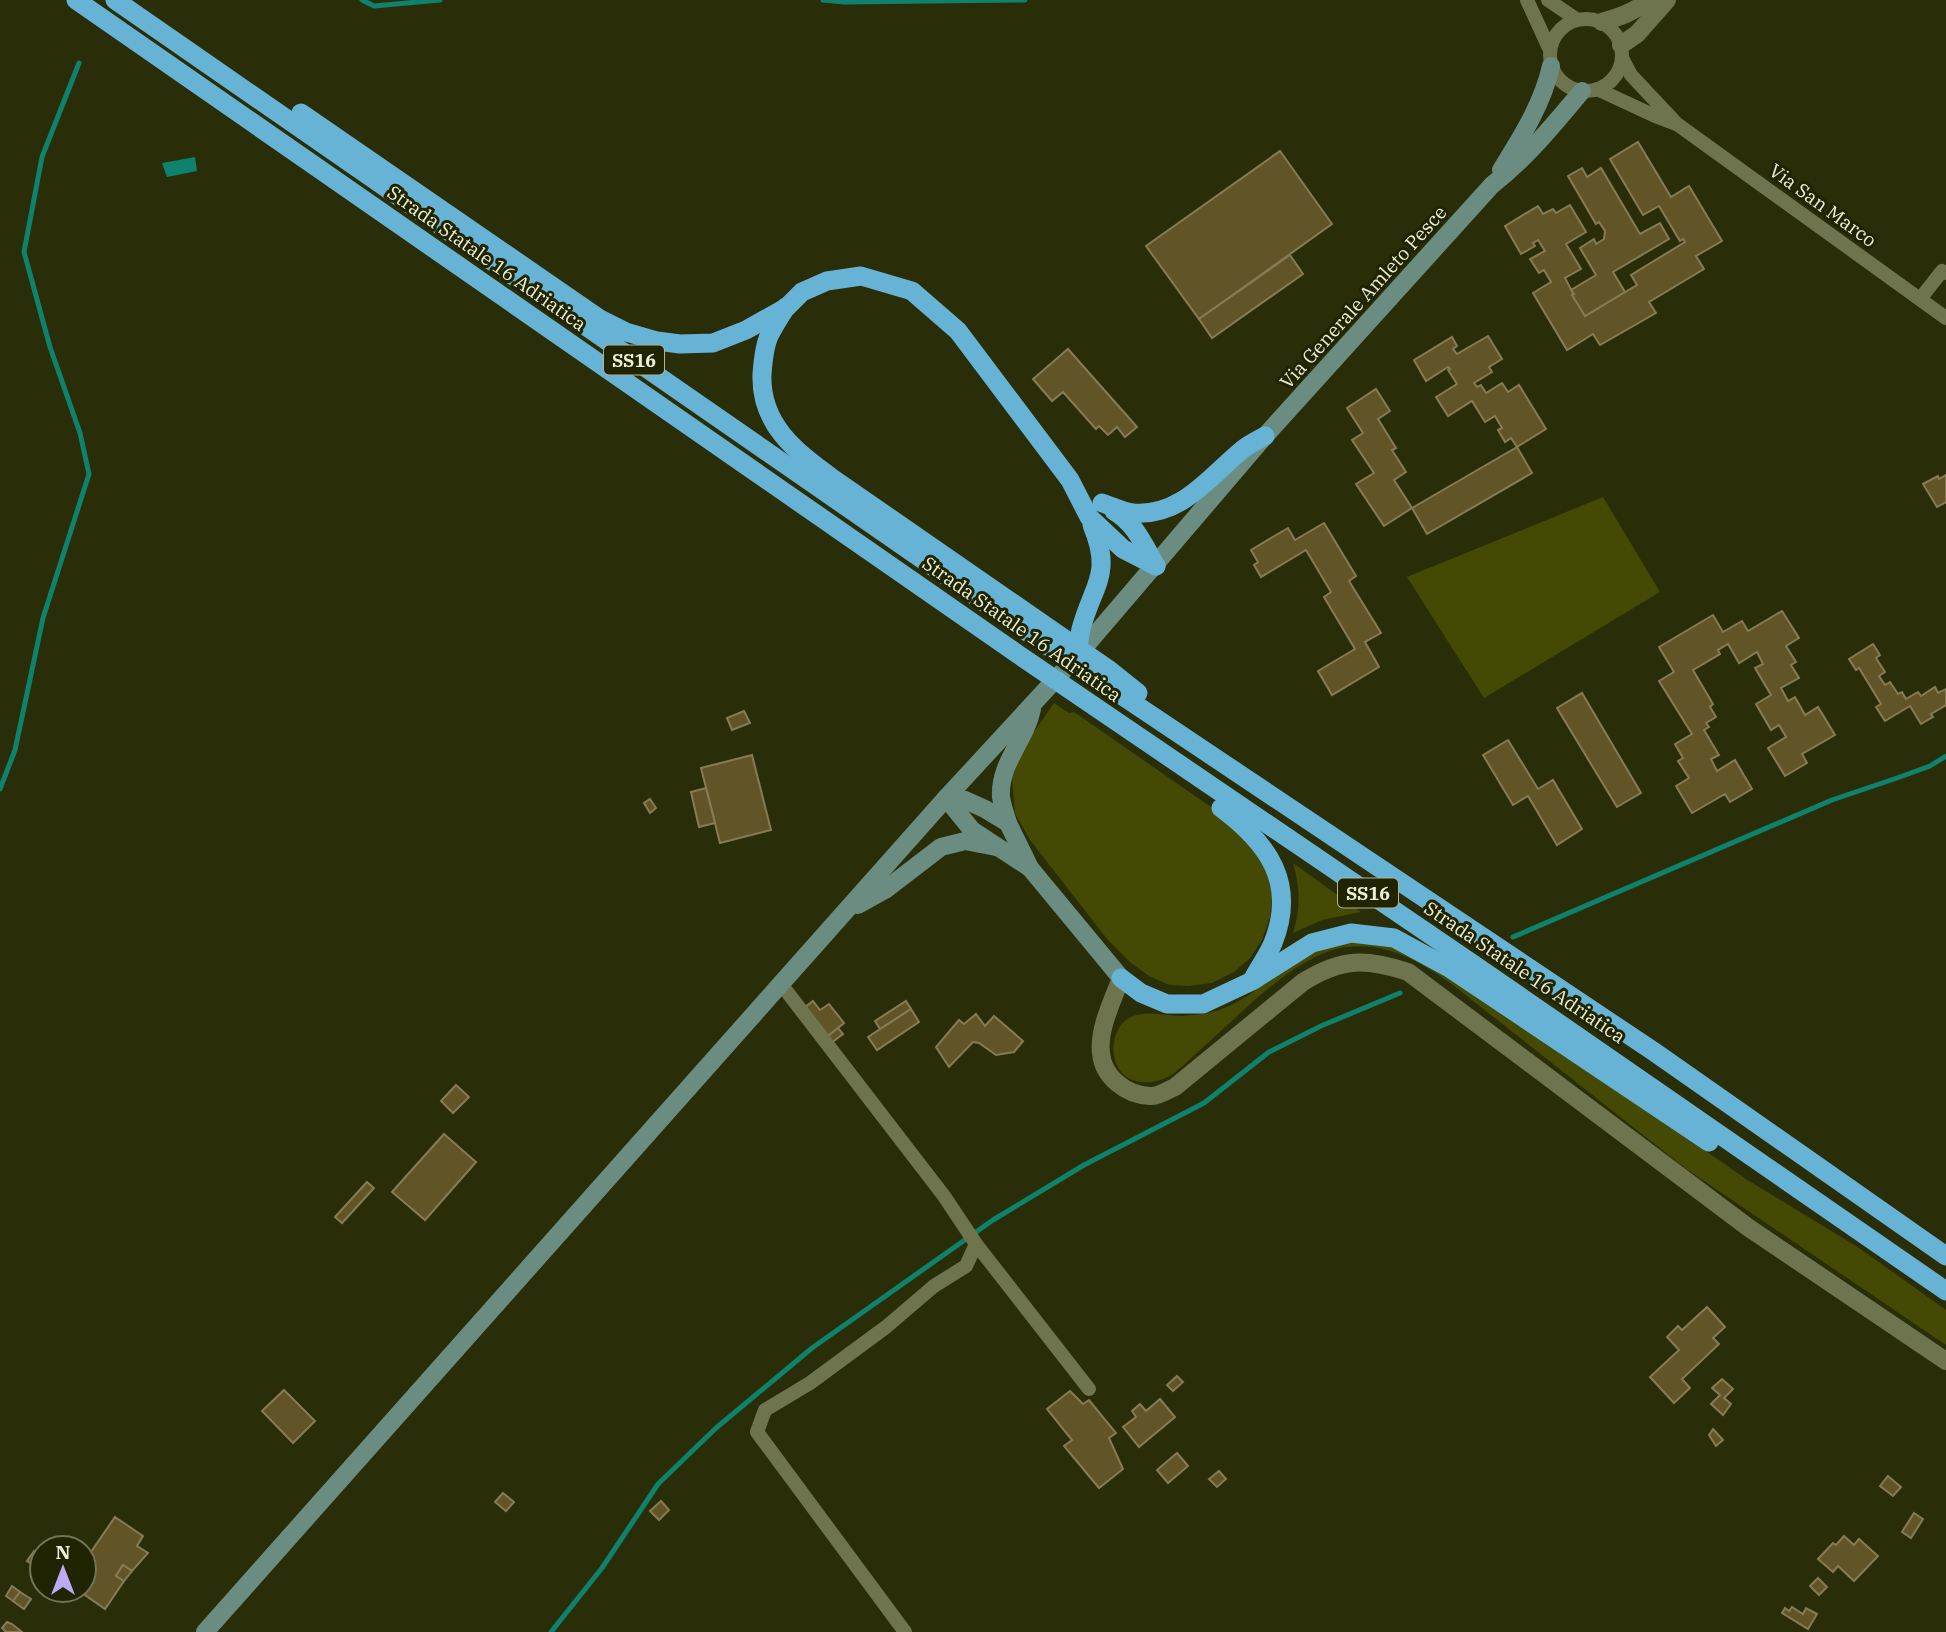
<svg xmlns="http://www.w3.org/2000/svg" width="1946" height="1632" viewBox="0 0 1946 1632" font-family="'IBM Plex Serif',serif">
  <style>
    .green { fill: #444a03 }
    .water { fill: #0e826c }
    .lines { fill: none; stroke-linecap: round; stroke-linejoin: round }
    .stream { stroke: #0e826c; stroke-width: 5 }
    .building { fill: #615527; stroke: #867b54; stroke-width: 2 }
    .minor { stroke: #6e744d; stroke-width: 14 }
    .tertiary { stroke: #6e744d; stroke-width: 18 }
    .secondary { stroke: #6b8c80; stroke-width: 18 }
    .trunk { stroke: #67b3d5; stroke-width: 19 }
    .labels { text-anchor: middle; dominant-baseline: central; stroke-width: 6; stroke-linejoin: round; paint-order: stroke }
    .shield { fill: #212400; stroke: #aeb298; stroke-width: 2 }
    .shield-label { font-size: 18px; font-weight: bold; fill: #ebefd9 }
    .street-label { font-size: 19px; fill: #ebefd9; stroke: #212400 }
  </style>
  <rect width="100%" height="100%" fill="#2a2e08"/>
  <g class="green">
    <polygon points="1603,497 1660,592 1484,698 1407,577"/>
    <polygon points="1054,703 1069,713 1074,712 1237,825 1270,875 1272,896 1270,917 1262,940 1250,958 1234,972 1212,983 1188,986 1169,985 1149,976 1131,963 1108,940 1030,840 1015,813 1012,779 1022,749"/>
    <path d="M1293 863 1361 912 1322 920 1293 933C1301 909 1300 887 1293 863Z"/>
    <path d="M1368 937 1439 965 1746 1179 1859 1248 1946 1310V1345L1685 1168 1453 985C1421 962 1388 942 1346 947 1295 954 1238 1017 1200 1050 1189 1059 1177 1074 1163 1079 1150 1084 1133 1084 1123 1074 1109 1060 1111 1033 1125 1021 1140 1008 1164 1016 1182 1016 1193 1015 1208 1014 1219 1010 1246 1002 1267 980 1289 963 1294 959 1300 953 1306 951 1325 943 1349 941 1368 937Z"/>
  </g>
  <polygon class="water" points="195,157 197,171 167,177 162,163"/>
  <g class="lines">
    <g class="stream">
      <polyline points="362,0 374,6 440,0"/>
      <polyline points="823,0 844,2 1025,0"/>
      <polyline points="0,789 15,750 43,618 89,474 80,433 50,347 24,252 42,157 79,63"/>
      <polyline points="1513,937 1832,800 1897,778 1930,766 1946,756"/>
      <polyline points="551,1632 602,1568 658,1484 716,1428 812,1348 993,1220 1084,1165 1204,1103 1269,1052 1321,1026 1400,993"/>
    </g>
  </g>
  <g class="building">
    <polygon points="1638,142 1671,197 1689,186 1722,241 1696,256 1704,269 1649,302 1656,313 1600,345 1593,334 1567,350 1533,293 1551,282 1544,270 1539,273 1530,259 1545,251 1538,240 1533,243 1535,246 1521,254 1505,226 1538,206 1543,214 1553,209 1556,213 1570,205 1586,232 1566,244 1581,269 1565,278 1585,316 1637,285 1631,275 1685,242 1683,239 1680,241 1659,206 1643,215 1610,159"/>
    <polygon points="1280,151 1332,224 1199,319 1146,246"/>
    <polygon points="1582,168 1587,177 1601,168 1640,234 1660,223 1669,239 1613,272 1625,292 1585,316 1572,295 1574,294 1571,290 1596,275 1580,248 1594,239 1596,244 1604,239 1605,231 1599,222 1596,224 1568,176"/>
    <polygon points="1290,255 1303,274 1212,338 1199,319"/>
    <polygon points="1488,336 1502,359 1489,367 1492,372 1474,383 1477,387 1481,385 1486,393 1502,383 1508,392 1519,385 1546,429 1517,447 1511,438 1505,442 1498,430 1502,428 1495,416 1485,422 1472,401 1448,416 1436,397 1457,384 1448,370 1450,369 1448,367 1426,381 1414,360 1452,337 1457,346 1453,349 1457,354"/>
    <polygon points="1068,349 1137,427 1125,437 1117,427 1108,435 1099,426 1096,429 1063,392 1052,401 1033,379"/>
    <polygon points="1376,389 1390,411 1378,419 1396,448 1392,450 1406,472 1394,480 1412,508 1384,526 1356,484 1374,473 1352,440 1363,433 1347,408"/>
    <polygon points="1517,447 1532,473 1427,534 1412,508"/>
    <polygon points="1946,475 1946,502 1937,507 1923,484 1938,476 1939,479"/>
    <polygon points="1324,523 1356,576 1349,581 1381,633 1365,642 1379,667 1332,695 1318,671 1355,649 1324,597 1331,592 1306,550 1261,577 1254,565 1258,562 1251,550 1288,528 1295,540"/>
    <polygon points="1782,611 1799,638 1786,646 1796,662 1791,665 1799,678 1781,688 1788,701 1795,697 1805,715 1818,707 1835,735 1802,754 1807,763 1785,776 1768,748 1786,737 1779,725 1771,730 1756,704 1771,695 1755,668 1763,664 1757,652 1739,663 1728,644 1718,650 1720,654 1693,670 1713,704 1710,707 1716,717 1706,723 1709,727 1704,730 1719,755 1711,759 1717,771 1735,760 1752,789 1730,802 1725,794 1692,813 1676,786 1689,778 1678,761 1683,758 1675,744 1692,734 1659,681 1674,672 1659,647 1713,615 1723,632 1742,621 1748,631"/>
    <polygon points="1873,644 1880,655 1876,658 1885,672 1879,676 1885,685 1890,682 1898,694 1902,692 1906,699 1918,692 1921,696 1935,687 1938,693 1946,689 1946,705 1931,714 1933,717 1921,724 1910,706 1885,721 1876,707 1881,704 1859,668 1856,670 1849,659"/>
    <polygon points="1582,693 1641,793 1617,807 1557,708"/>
    <polygon points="744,711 750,723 732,730 727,718"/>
    <polygon points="1508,740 1538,789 1553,780 1582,829 1557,845 1528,796 1513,805 1483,755"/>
    <polygon points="752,755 771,830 720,843 701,768"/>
    <polygon points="706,788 715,823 699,827 691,792"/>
    <polygon points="650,799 656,808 650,813 644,803"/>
    <polygon points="813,1001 820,1010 829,1004 844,1023 827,1037 804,1008"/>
    <polygon points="906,1001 911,1009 880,1029 875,1021"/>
    <polygon points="911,1009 919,1022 877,1050 868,1037"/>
    <polygon points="976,1014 985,1026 994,1016 1023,1041 1014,1052 996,1055 979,1043 973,1042 949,1067 936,1047 959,1020 964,1024"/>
    <polygon points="838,1028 843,1034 831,1043 827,1037"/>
    <polygon points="456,1085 469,1097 453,1113 441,1101"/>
    <polygon points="444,1134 476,1162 425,1220 392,1192"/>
    <polygon points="367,1182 374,1188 342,1223 335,1217"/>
    <polygon points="1707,1307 1725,1327 1713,1338 1719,1344 1682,1379 1690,1388 1674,1403 1650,1377 1679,1350 1667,1337 1678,1326 1682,1330"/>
    <polygon points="1177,1376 1183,1382 1173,1391 1167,1385"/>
    <polygon points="1722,1379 1733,1389 1724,1398 1731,1404 1723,1415 1711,1404 1720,1395 1712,1388"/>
    <polygon points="284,1390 315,1421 293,1443 262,1411"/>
    <polygon points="1070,1391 1083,1404 1089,1400 1116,1433 1109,1438 1123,1469 1099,1488 1064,1446 1072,1440 1047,1409"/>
    <polygon points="1160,1399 1175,1417 1139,1447 1123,1427 1136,1417 1132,1411 1140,1404 1146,1411"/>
    <polygon points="1713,1429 1723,1440 1716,1446 1709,1435"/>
    <polygon points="1177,1453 1188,1466 1168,1483 1157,1470"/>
    <polygon points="1219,1471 1226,1479 1217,1487 1209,1479"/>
    <polygon points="1888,1476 1901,1487 1893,1496 1880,1486"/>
    <polygon points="503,1493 514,1502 506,1511 495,1502"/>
    <polygon points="661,1501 669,1510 659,1520 650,1511"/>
    <polygon points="1914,1513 1923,1519 1911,1538 1902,1532"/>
    <polygon points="115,1517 143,1536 137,1546 148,1553 132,1571 123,1565 116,1576 124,1581 105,1609 78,1590 84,1590 84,1562"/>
    <polygon points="1844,1536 1854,1545 1859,1539 1878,1556 1854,1581 1838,1566 1833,1572 1818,1559 1833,1543 1836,1545"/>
    <polygon points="34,1551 42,1556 42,1571 27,1561"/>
    <polygon points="123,1565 132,1571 124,1581 116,1576"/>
    <polygon points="1818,1578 1827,1587 1819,1595 1810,1586"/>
    <polygon points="12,1586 20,1592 13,1601 6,1596"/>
    <polygon points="20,1592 31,1599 24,1609 13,1601"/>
    <polygon points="1792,1607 1803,1614 1806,1608 1817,1614 1808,1629 1782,1613 1785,1608 1789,1611"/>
    <polygon points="7,1622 12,1624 22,1632 6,1632 2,1628"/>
  </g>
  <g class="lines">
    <g class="minor">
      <polyline points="1527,0 1549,48"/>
      <polyline points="1548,0 1576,19"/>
      <circle cx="1586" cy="55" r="36"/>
      <polyline points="1622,58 1631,75 1677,124 1946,318"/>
      <polyline points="1597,89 1655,116 1676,124"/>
      <polyline points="1920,299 1942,271 1946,273"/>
      <polyline points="781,984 944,1196 976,1244 1089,1389"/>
      <polyline points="905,1632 757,1432 765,1410 810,1383 886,1327 934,1286 966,1266 976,1244"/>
    </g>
    <g class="tertiary">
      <path d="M1602 22C1619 17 1635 12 1648 0"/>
      <polyline points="1621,45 1637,34 1667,0"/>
      <path d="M1121 978C1113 1000 1098 1029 1101 1053 1103 1077 1126 1095 1150 1096 1157 1097 1168 1090 1175 1087L1303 982C1342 958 1365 958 1408 972L1749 1228 1946 1361"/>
    </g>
    <g class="secondary">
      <path d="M1501 170C1521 138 1543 103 1551 66"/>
      <polyline points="946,798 965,800 985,809 1008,823 1030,868 1121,978"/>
      <polyline points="946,798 972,830 1030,868"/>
      <path d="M1008 823C1006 815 1002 805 1001 797 999 763 1026 740 1032 709"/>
      <polyline points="858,905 885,890 941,847 965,841 996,847"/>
      <path d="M205 1632 946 798 1077 656 1265 436 1492 185C1527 158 1554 124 1582 91"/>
    </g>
    <g class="trunk">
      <polyline points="76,0 1019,655 1476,966 1946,1291"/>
      <polyline points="115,0 1033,636 1653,1051 1946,1256"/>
      <polyline points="301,113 600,319 626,332 657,341 680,344 713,343 746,330 787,307 802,292 827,281 861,276 912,291 958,331 1070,480 1089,517 1123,549 1156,566"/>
      <path d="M786 307C780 317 774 326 769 336 764 347 763 362 762 374 760 424 795 451 832 478L1108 669 1138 693"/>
      <path d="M1102 503C1112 506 1123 512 1133 513 1181 517 1209 477 1242 450 1249 444 1258 440 1265 436"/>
      <path d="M1114 511C1135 523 1144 545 1156 566"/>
      <path d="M1077 656C1078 648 1079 638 1081 629 1093 584 1113 575 1092 525"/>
      <path d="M1221 808C1268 843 1297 883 1273 943 1268 955 1260 966 1254 977"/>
      <polyline points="1121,978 1141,993 1167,1004 1203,1004 1252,981 1312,943 1351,933 1394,938 1451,969 1709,1142"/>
    </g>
  </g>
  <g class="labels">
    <g class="shield">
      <rect x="604" y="345.5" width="60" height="29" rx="5"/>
      <rect x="1338" y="878.5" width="60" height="29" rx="5"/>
    </g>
    <g class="shield-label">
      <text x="634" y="360">SS16</text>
      <text x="1368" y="893">SS16</text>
    </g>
    <g class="street-label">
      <text transform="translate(1823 205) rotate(36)">Via San Marco</text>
      <text transform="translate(487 258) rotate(35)">Strada Statale 16 Adriatica</text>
      <text transform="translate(1363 297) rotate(-48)">Via Generale Amleto Pesce</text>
      <text transform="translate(1022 629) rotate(35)">Strada Statale 16 Adriatica</text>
      <text transform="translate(1525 972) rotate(34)">Strada Statale 16 Adriatica</text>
    </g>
  </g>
  <g transform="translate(63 1569)"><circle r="33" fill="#212400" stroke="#727557" stroke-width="2"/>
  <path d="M0-5L12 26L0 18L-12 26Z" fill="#bcaaf5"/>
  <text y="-10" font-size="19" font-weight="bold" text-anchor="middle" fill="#ebefd9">N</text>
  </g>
</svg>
